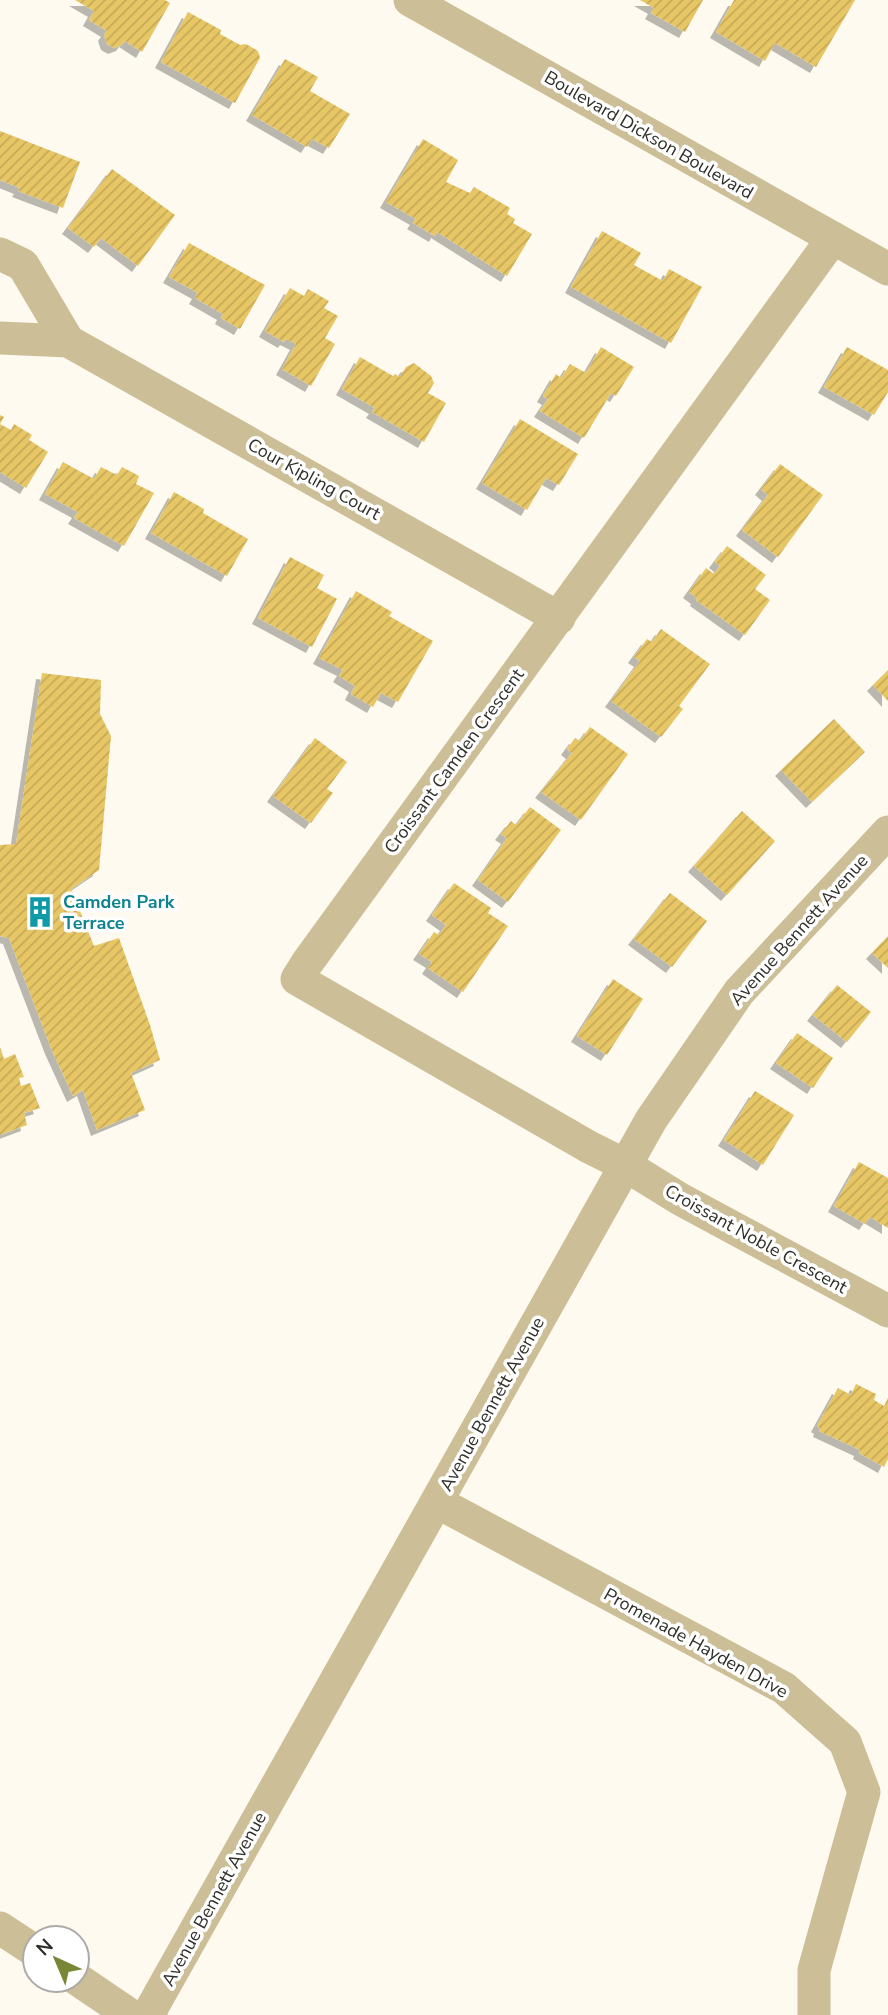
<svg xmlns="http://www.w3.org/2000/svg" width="888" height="2015" viewBox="0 0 888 2015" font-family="'Nunito Sans',sans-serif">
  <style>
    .building { fill: url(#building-hatch); filter: url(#shadow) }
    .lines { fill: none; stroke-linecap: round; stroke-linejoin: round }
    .minor { stroke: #ccbf97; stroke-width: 33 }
    .labels { text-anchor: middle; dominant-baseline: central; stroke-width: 7; stroke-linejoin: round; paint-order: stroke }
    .street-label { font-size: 18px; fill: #2f2e28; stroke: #fff }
    .culture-label { font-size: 18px; font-weight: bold; fill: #0d838f; stroke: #fff; text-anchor: start }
  </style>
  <defs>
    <pattern id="building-hatch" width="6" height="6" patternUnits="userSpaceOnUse" patternTransform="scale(1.75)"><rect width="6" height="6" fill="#e7c665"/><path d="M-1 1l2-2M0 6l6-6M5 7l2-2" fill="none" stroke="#c6aa58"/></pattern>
    <filter id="shadow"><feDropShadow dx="-6" dy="6" stdDeviation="0" flood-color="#0004"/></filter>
  </defs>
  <rect width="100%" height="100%" fill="#fefaef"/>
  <g class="building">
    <polygon points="75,0 165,0 170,3 142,52 125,41 122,45 114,48 107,44 104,35 107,31 89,20 94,11"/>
    <polygon points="640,0 703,0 685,32 651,13 654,8"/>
    <polygon points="734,0 855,0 816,67 775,43 765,61 716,32"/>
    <polygon points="188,12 221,30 220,34 240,45 246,44 258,51 260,58 235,103 161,62"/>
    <polygon points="285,59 318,77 310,91 350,114 329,148 312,139 307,147 252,115"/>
    <polygon points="0,131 80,162 63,208 18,191 20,188 0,180"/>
    <polygon points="423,139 458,160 446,182 470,193 474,187 510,208 507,214 515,219 513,223 532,234 507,276 437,232 435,236 413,223 416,219 386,202"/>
    <polygon points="112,169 175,215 138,266 101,238 94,247 68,228"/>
    <polygon points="602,231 641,253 634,265 663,281 669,269 702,287 671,343 571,287"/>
    <polygon points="189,243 265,285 240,329 221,318 223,314 195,298 198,293 169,277"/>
    <polygon points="290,288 304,296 308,289 329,301 324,308 338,316 325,338 335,344 311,386 282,369 296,344 286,339 284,342 265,331"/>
    <polygon points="601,347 634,367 616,396 611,393 584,438 540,411 548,399 543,396 556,374 561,378 570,364 586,373"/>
    <polygon points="847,347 888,370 888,392 874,415 824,387"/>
    <polygon points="360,357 393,376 395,374 400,377 406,367 414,363 431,376 434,383 428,393 446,403 424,442 372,412 375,408 342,389"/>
    <polygon points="0,415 4,417 0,424 11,430 14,424 32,435 29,440 48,452 26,488 0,472"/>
    <polygon points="520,419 578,454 559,485 546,478 527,510 482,483"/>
    <polygon points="63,462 94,479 101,467 117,475 122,467 139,476 136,484 154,493 124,546 74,518 78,512 45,494"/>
    <polygon points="780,464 823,495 778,557 742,530 768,495 761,489"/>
    <polygon points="174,492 204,509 203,513 248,539 227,576 151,533"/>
    <polygon points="727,546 766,575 755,589 770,600 745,635 696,600 697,598 689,592 706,568 714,574 720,566 715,562"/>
    <polygon points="290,557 324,575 317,588 337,599 312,647 258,618"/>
    <polygon points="356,591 392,612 389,616 433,641 398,702 381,693 373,707 351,694 355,686 339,676 343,670 319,658"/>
    <polygon points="661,629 710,664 679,706 683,709 661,737 611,701 640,661 634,657 647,639 652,642"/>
    <polygon points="888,670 888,701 873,685"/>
    <polygon points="42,673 101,680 100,714 111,736 99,870 71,889 94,946 119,938 150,1025 160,1060 131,1073 145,1110 97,1130 83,1090 73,1096 51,1048 9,938 0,936 0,845 16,844"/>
    <polygon points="834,719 865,752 812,802 781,770"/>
    <polygon points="590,727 628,754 581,820 541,792 572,753 567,749 575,738 580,741"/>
    <polygon points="315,738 347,762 327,789 333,793 311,823 273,796"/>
    <polygon points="530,807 561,830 508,902 478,880 507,838 501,834 511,821 516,825"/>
    <polygon points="742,811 775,841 727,895 694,866"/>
    <polygon points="454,883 491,908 488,913 508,926 463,992 428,968 432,962 419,954 434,932 439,935 446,925 432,915"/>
    <polygon points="670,893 707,921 672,967 634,939"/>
    <polygon points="888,936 888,968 872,953"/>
    <polygon points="613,979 643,999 607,1055 577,1036"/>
    <polygon points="837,985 871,1012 847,1042 813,1015"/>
    <polygon points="797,1033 833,1058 813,1088 776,1063"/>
    <polygon points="0,1047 4,1059 15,1054 24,1077 19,1078 21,1086 30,1083 40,1108 24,1113 27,1125 0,1135"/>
    <polygon points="755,1091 794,1115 763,1165 724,1140"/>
    <polygon points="859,1162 888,1178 888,1228 870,1217 865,1224 834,1206"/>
    <polygon points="856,1384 876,1394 874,1400 884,1406 888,1398 888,1459 884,1467 859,1453 860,1450 819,1431 820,1428 817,1426 838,1388 851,1395"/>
  </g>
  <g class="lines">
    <g class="minor">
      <polyline points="410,0 888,269"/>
      <polyline points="833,238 307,963 297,979 589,1147 625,1165 680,1199 888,1311"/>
      <polyline points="0,254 23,265 68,341"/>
      <polyline points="0,338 68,341 559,618"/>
      <polyline points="437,1502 784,1688 845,1742 864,1792 814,1970 814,2015"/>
      <polyline points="0,1928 35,1951"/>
      <polyline points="77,1979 130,2015"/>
      <polyline points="150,2015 153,2006 651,1120 739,992 888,832"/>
    </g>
  </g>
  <defs>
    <symbol id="building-bare" viewBox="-9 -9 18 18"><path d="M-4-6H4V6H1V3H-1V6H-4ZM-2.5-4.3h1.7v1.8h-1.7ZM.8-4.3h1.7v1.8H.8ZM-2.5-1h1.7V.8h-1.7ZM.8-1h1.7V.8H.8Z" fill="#0f9aa8" stroke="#fff" stroke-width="2.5" paint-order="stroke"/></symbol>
  </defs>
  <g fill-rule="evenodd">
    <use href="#building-bare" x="18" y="890" width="44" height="44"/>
  </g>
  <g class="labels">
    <g class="street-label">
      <text transform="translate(649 135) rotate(30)">Boulevard Dickson Boulevard</text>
      <text transform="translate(314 479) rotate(29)">Cour Kipling Court</text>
      <text transform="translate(454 761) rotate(-54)">Croissant Camden Crescent</text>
      <text transform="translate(799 930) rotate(-48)">Avenue Bennett Avenue</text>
      <text transform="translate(756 1239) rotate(29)">Croissant Noble Crescent</text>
      <text transform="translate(492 1404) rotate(-61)">Avenue Bennett Avenue</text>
      <text transform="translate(696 1643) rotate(29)">Promenade Hayden Drive</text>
      <text transform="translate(214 1899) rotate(-61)">Avenue Bennett Avenue</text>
    </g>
    <g class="culture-label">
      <text x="63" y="902">Camden Park<tspan x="63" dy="21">Terrace</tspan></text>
    </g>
  </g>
  <g transform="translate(56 1959) rotate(316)"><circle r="33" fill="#ffffff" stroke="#acaba9" stroke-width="2"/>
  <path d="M0-5L12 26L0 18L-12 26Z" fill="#788736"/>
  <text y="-10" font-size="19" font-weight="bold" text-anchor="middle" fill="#2f2e28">N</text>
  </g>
</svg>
